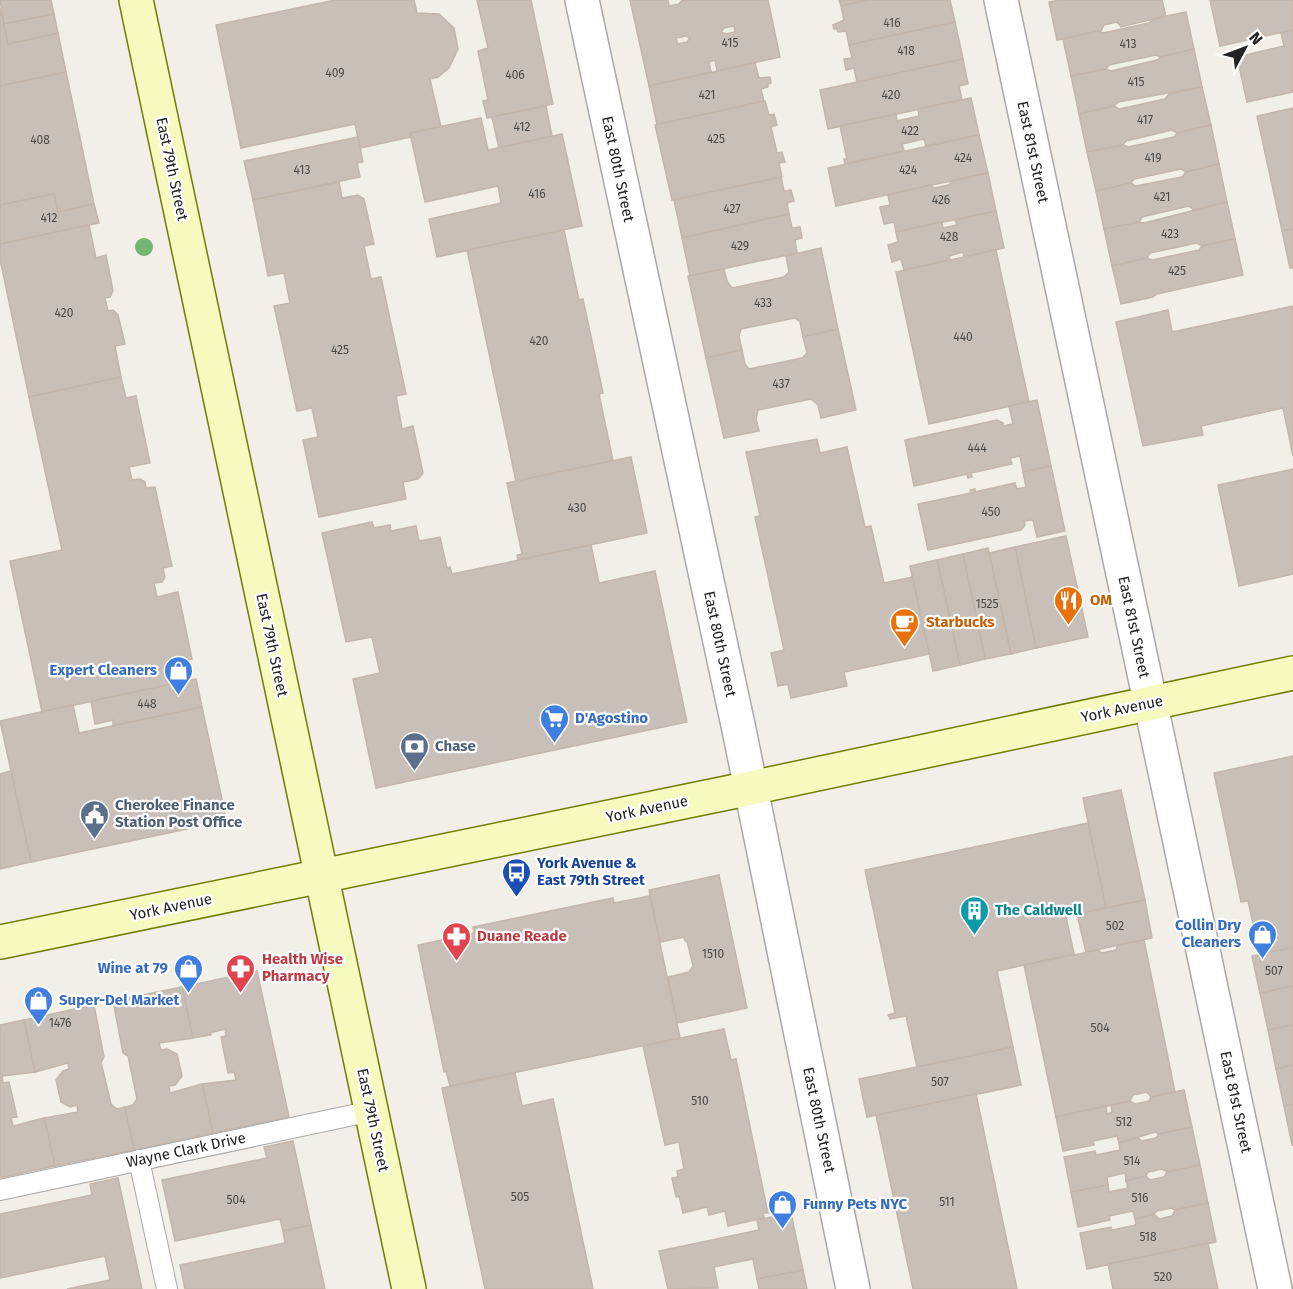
<svg xmlns="http://www.w3.org/2000/svg" width="1293" height="1289" viewBox="0 0 1293 1289" font-family="'Fira Sans',sans-serif">
  <style>
    .building { fill: #c7bfb8; stroke: #c4b6ab; stroke-width: 1.5; fill-rule: evenodd }
    .lines { fill: none; stroke-linecap: round; stroke-linejoin: round }
    .lane-casing { stroke: #a9a9a9; stroke-width: 22 }
    .street-casing { stroke: #a9a9a9; stroke-width: 36 }
    .secondary-casing { stroke: #707d05; stroke-width: 36 }
    .lane { stroke: #fff; stroke-width: 20 }
    .street { stroke: #fff; stroke-width: 33 }
    .secondary { stroke: #f7fabf; stroke-width: 33 }
    .tree { fill: #74b475 }
    .labels { text-anchor: middle; dominant-baseline: central; stroke-width: 4.5; stroke-linejoin: round; paint-order: stroke }
    .number-label { font-size: 12px; fill: #4b4948 }
    .street-label { font-size: 15px; fill: #222; stroke: #fff }
    .food-label { font-size: 15px; font-weight: bold; fill: #c56008; stroke: #fff; text-anchor: start }
    .shop-label { font-size: 15px; font-weight: bold; fill: #366cbe; stroke: #fff; text-anchor: end }
    .service-label { font-size: 15px; font-weight: bold; fill: #4e5e75; stroke: #fff; text-anchor: start }
    .transit-label { font-size: 15px; font-weight: bold; fill: #164399; stroke: #fff; text-anchor: start }
    .culture-label { font-size: 15px; font-weight: bold; fill: #0d838f; stroke: #fff; text-anchor: start }
    .health-label { font-size: 15px; font-weight: bold; fill: #be3a42; stroke: #fff; text-anchor: start }
  </style>
  <rect width="100%" height="100%" fill="#f2efe9"/>
  <g class="building">
    <polygon points="0,0 51,0 54,14 4,24"/>
    <polygon points="335,0 414,0 417,13 439,14 454,28 458,49 449,68 438,77 430,79 441,127 410,133 411,137 360,148 355,124 241,148 216,25"/>
    <polygon points="477,0 531,0 553,104 487,118 483,101 488,100 478,51 488,48"/>
    <path d="M630 0H668L669 6 679 4 682 0H768L780 57 717 71 715 60 709 62 711 72 649 86ZM734 26 735 32 726 34 721 32 724 28ZM686 36 690 38 687 42 678 44 676 38Z"/>
    <polygon points="839,0 869,0 841,6"/>
    <polygon points="869,0 950,0 955,22 849,45 846,31 838,32 837,29 834,29 833,25 844,20 841,6"/>
    <polygon points="1060,0 1162,0 1166,16 1121,27 1117,22 1104,25 1101,31 1057,40 1049,2"/>
    <polygon points="1210,0 1293,0 1293,30 1220,46"/>
    <polygon points="0,8 8,44 58,33 66,72 0,86"/>
    <polygon points="1186,12 1194,49 1161,57 1156,55 1109,65 1106,69 1071,76 1063,39 1098,31 1103,33 1149,23 1153,19"/>
    <polygon points="54,14 58,33 8,44 4,24"/>
    <polygon points="955,22 963,59 857,82 854,68 846,70 844,59 852,58 849,45"/>
    <polygon points="1293,30 1293,92 1247,102 1237,57 1284,46 1281,33"/>
    <polygon points="1194,49 1202,87 1118,102 1114,106 1079,114 1071,76 1106,69 1111,71 1157,60 1161,57"/>
    <polygon points="963,59 968,84 959,86 962,100 828,129 820,90"/>
    <polygon points="755,63 759,78 770,77 771,83 768,84 768,87 761,89 764,101 657,125 649,86"/>
    <polygon points="66,72 94,204 58,212 54,194 0,205 0,86"/>
    <polygon points="1202,87 1211,125 1177,133 1172,130 1126,141 1123,145 1087,152 1079,114 1114,106 1119,109 1165,99 1169,94"/>
    <polygon points="971,98 979,135 926,146 924,139 902,144 904,151 845,164 844,159 847,159 840,126 896,114 897,121 919,116 918,109"/>
    <polygon points="765,101 769,115 774,114 777,125 771,127 777,153 782,152 785,162 779,163 782,177 672,200 655,125"/>
    <polygon points="546,106 552,136 499,148 492,117"/>
    <polygon points="1293,108 1293,229 1282,231 1257,116"/>
    <polygon points="481,118 488,150 562,134 582,226 437,257 429,219 501,203 498,186 425,202 410,133"/>
    <polygon points="1211,125 1219,164 1186,172 1181,169 1134,179 1131,183 1096,191 1087,152 1123,145 1128,147 1174,137 1177,133"/>
    <polygon points="979,135 988,173 836,206 828,168"/>
    <polygon points="358,137 363,162 357,163 360,177 253,200 244,161"/>
    <polygon points="1219,164 1227,202 1194,210 1189,206 1142,217 1139,222 1104,229 1096,191 1131,183 1136,186 1182,177 1186,172"/>
    <polygon points="988,173 996,211 896,232 894,222 884,224 880,207 890,205 888,195 930,185 934,188 949,185 952,181"/>
    <polygon points="781,177 784,191 791,190 794,201 787,203 789,214 682,238 674,200"/>
    <polygon points="339,182 342,198 358,195 364,199 374,244 364,246 371,279 381,277 406,394 396,396 402,429 413,426 423,473 418,479 403,482 406,499 319,517 303,440 318,437 312,408 297,411 274,306 290,303 284,273 268,276 253,200"/>
    <polygon points="54,194 58,212 94,204 99,223 0,244 0,205"/>
    <polygon points="1227,202 1235,239 1202,246 1197,243 1150,253 1147,258 1112,266 1104,229 1139,222 1144,223"/>
    <polygon points="996,211 1004,248 964,257 963,252 949,256 950,260 904,270 901,259 892,262 888,245 898,242 896,232 942,222 943,228 957,225 955,220"/>
    <polygon points="789,214 792,228 800,227 802,238 795,240 797,253 690,276 682,238"/>
    <polygon points="89,225 96,258 106,255 113,291 110,297 105,298 108,311 113,310 118,315 125,344 115,346 121,377 29,397 0,259 0,244"/>
    <polygon points="1293,229 1293,268 1290,268 1282,231"/>
    <polygon points="564,230 579,300 583,299 603,393 599,394 613,461 516,481 467,250"/>
    <polygon points="1235,239 1243,275 1157,294 1153,297 1121,304 1112,266 1147,258 1152,260 1199,250 1202,246"/>
    <polygon points="821,248 838,329 803,337 800,322 795,318 741,329 739,336 742,350 706,358 688,276 724,269 727,281 732,288 784,277 789,272 786,256"/>
    <polygon points="996,250 1029,402 929,424 896,272"/>
    <polygon points="1293,306 1293,456 1283,408 1201,426 1203,435 1143,446 1116,322 1168,310 1172,332"/>
    <polygon points="838,329 856,410 821,418 818,405 811,399 758,410 756,419 759,431 724,438 706,358 742,350 745,364 749,369 802,358 807,353 803,337"/>
    <polygon points="121,377 126,398 136,396 150,463 129,467 132,480 140,479 145,482 146,488 155,487 172,566 163,568 165,577 162,582 154,583 157,597 178,592 192,659 182,661 186,681 42,712 10,561 62,550 29,397"/>
    <polygon points="1037,400 1051,466 1023,472 1020,456 1010,458 1012,464 971,473 972,477 968,478 967,474 914,486 905,440 997,420 1003,423 1003,426 1013,424 1009,406"/>
    <polygon points="817,439 820,453 847,447 865,527 871,526 884,583 913,577 930,654 844,672 847,686 791,698 788,684 778,686 771,653 784,650 755,517 760,516 746,452"/>
    <polygon points="631,457 647,533 518,560 517,555 522,554 507,483"/>
    <polygon points="1051,466 1065,531 1037,537 1033,520 1024,521 1025,525 1021,530 928,550 918,504 971,493 970,490 975,489 975,492 1015,483 1017,489 1026,487 1023,472"/>
    <polygon points="1293,469 1293,574 1239,586 1218,485"/>
    <polygon points="372,522 374,528 390,525 391,531 416,526 419,541 440,537 447,568 450,567 452,574 591,545 599,583 655,571 687,722 376,788 353,679 380,673 372,637 346,642 322,533"/>
    <polygon points="1066,536 1088,637 1036,648 1015,547"/>
    <polygon points="1015,547 1036,648 1011,654 989,553"/>
    <polygon points="988,548 1011,654 985,659 963,554"/>
    <polygon points="963,554 985,659 960,665 937,560"/>
    <polygon points="937,560 960,665 933,671 910,566"/>
    <polygon points="196,679 202,707 113,726 113,720 95,724 91,701"/>
    <polygon points="73,705 79,733 202,707 225,813 215,823 31,862 0,721"/>
    <polygon points="1293,756 1293,948 1260,955 1248,901 1241,902 1214,773"/>
    <polygon points="11,771 31,862 0,869 0,774"/>
    <polygon points="1121,790 1145,900 1106,908 1083,798"/>
    <polygon points="1088,823 1106,908 1066,917 1074,954 997,971 1013,1047 917,1067 906,1016 890,1019 888,1015 895,1013 865,870"/>
    <polygon points="719,875 747,1008 677,1023 668,977 689,972 693,966 687,941 685,941 684,937 660,942 649,890"/>
    <polygon points="650,896 680,1038 450,1086 446,1071 444,1072 418,945 474,933 473,927 613,898 614,903"/>
    <polygon points="1145,900 1152,938 1086,952 1077,914"/>
    <polygon points="1144,940 1175,1092 1151,1097 1147,1092 1133,1095 1130,1101 1056,1117 1024,965 1098,950 1102,953 1116,950 1118,945"/>
    <polygon points="1290,948 1293,950 1293,986 1260,993 1252,956"/>
    <polygon points="257,971 289,1117 213,1133 202,1084 236,1080 234,1072 228,1073 221,1037 226,1036 225,1029 210,1033 211,1035 193,1038 182,987"/>
    <polygon points="1293,986 1293,1025 1268,1030 1260,993"/>
    <polygon points="182,987 193,1038 159,1043 161,1050 167,1049 177,1054 182,1076 175,1085 169,1086 170,1093 202,1084 213,1133 134,1150 125,1107 133,1105 137,1099 128,1056 123,1053 113,1001"/>
    <polygon points="94,1005 104,1057 101,1062 111,1104 117,1109 125,1107 134,1150 55,1166 44,1118 78,1112 77,1105 70,1107 61,1102 56,1080 63,1071 69,1069 68,1063 35,1072 24,1020"/>
    <polygon points="24,1020 35,1072 2,1076 3,1083 9,1082 17,1117 11,1118 13,1126 44,1118 55,1166 0,1178 0,1025"/>
    <polygon points="1293,1025 1293,1065 1276,1069 1268,1030"/>
    <polygon points="724,1029 731,1060 736,1059 768,1213 763,1213 764,1218 728,1226 725,1211 709,1215 707,1207 683,1213 679,1196 676,1197 672,1178 678,1177 677,1171 684,1169 679,1142 665,1145 643,1046"/>
    <polygon points="1013,1047 1021,1085 867,1117 859,1079"/>
    <polygon points="1293,1065 1293,1104 1284,1106 1276,1069"/>
    <polygon points="515,1073 522,1106 553,1099 593,1289 485,1289 442,1088"/>
    <polygon points="1184,1090 1192,1127 1159,1134 1155,1132 1119,1143 1117,1136 1093,1141 1094,1145 1063,1151 1056,1117 1106,1106 1107,1114 1112,1112 1111,1105 1130,1101 1135,1104 1149,1101 1151,1097"/>
    <polygon points="976,1094 1017,1289 913,1289 876,1115"/>
    <polygon points="1293,1104 1293,1145 1292,1145 1284,1106"/>
    <polygon points="1192,1127 1200,1165 1167,1172 1162,1169 1148,1172 1146,1176 1126,1181 1125,1173 1107,1177 1108,1185 1071,1192 1064,1157 1095,1151 1096,1155 1120,1150 1119,1143 1138,1138 1142,1141 1156,1138 1159,1134"/>
    <polygon points="293,1141 311,1225 283,1231 280,1219 175,1241 162,1180 267,1158 264,1147"/>
    <polygon points="1200,1165 1208,1203 1175,1210 1171,1208 1157,1211 1154,1214 1135,1219 1133,1211 1109,1216 1110,1220 1078,1227 1071,1192 1108,1185 1109,1192 1128,1188 1126,1181 1146,1176 1150,1180 1164,1177 1167,1172"/>
    <polygon points="118,1178 142,1289 67,1289 110,1280 105,1256 0,1278 0,1214 92,1195 90,1184"/>
    <polygon points="1208,1203 1216,1242 1087,1269 1080,1233 1111,1227 1112,1230 1136,1225 1135,1219 1154,1214 1159,1219 1172,1216 1175,1210"/>
    <polygon points="791,1213 803,1270 757,1279 753,1259 714,1267 718,1288 668,1289 659,1251 759,1230 757,1220"/>
    <polygon points="311,1225 325,1289 185,1289 180,1265 285,1243 283,1231"/>
    <polygon points="1208,1243 1218,1289 1113,1289 1108,1264"/>
    <polygon points="803,1270 807,1289 759,1289 757,1279"/>
  </g>
  <g class="lines">
    <defs>
      <g id="lane">
        <polyline points="139,1160 167,1289"/>
        <polyline points="0,1190 372,1111"/>
      </g>
      <g id="street">
        <polyline points="582,0 738,725 853,1289"/>
        <polyline points="1001,0 1275,1289"/>
      </g>
      <g id="secondary">
        <polyline points="136,0 409,1289"/>
        <polyline points="0,942 751,788 1293,673"/>
      </g>
    </defs>
    <use href="#lane" class="lane-casing"/>
    <use href="#street" class="street-casing"/>
    <use href="#secondary" class="secondary-casing"/>
    <use href="#lane" class="lane"/>
    <use href="#street" class="street"/>
    <use href="#secondary" class="secondary"/>
  </g>
  <circle class="tree" cx="144" cy="247" r="9"/>
  <defs>
    <symbol id="restaurant-pin" viewBox="-11 -11 22 30"><path d="M0 17L-7.5 6A9.5 9.5 0 1 1 7.5 6Z" fill="#e8710a" stroke="#fff"/><path d="M-5-6h1v4h1v-4h1v4h1v-4h1v5L-1.5 .5V6h-2V.5L-5-1ZM5-6V6H3V1.5H1.5Q1.5-4 5-6Z" fill="#fff"/></symbol>
    <symbol id="cafe-pin" viewBox="-11 -11 22 30"><path d="M0 17L-7.5 6A9.5 9.5 0 1 1 7.5 6Z" fill="#e8710a" stroke="#fff"/><path d="M-5.5-4.5H6V0H3Q3 3.5 0 3.5H-2.5Q-5.5 3.5-5.5 0ZM3-3.2v2h1.7v-2ZM-6 4.5H4V6H-6Z" fill="#fff"/></symbol>
    <symbol id="shop-pin" viewBox="-11 -11 22 30"><path d="M0 17L-7.5 6A9.5 9.5 0 1 1 7.5 6Z" fill="#3f7fe0" stroke="#fff"/><path d="M-5-2.5h2.3a2.7 3.5 0 0 1 5.4 0H5L5.5 6h-11ZM-1.5-2.5h3a1.5 2.3 0 0 0-3 0Z" fill="#fff"/></symbol>
    <symbol id="supermarket-pin" viewBox="-11 -11 22 30"><path d="M0 17L-7.5 6A9.5 9.5 0 1 1 7.5 6Z" fill="#3f7fe0" stroke="#fff"/><path d="M-6-5.5h2.5l.6 2H6L4.5 2H-2.5L-4.4-4H-6ZM-1.5 3.2a1.3 1.3 0 1 0 .1 0ZM3 3.2a1.3 1.3 0 1 0 .1 0Z" fill="#fff"/></symbol>
    <symbol id="bank-pin" viewBox="-11 -11 22 30"><path d="M0 17L-7.5 6A9.5 9.5 0 1 1 7.5 6Z" fill="#5c6f8a" stroke="#fff"/><path d="M-6-4H6V4H-6ZM0-2.3a2.3 2.3 0 1 0 0 4.6a2.3 2.3 0 1 0 0-4.6Z" fill="#fff"/></symbol>
    <symbol id="civic-pin" viewBox="-11 -11 22 30"><path d="M0 17L-7.5 6A9.5 9.5 0 1 1 7.5 6Z" fill="#5c6f8a" stroke="#fff"/><path d="M-.6-6.5H3V-4.5H.6V-3L4-1V1h2V6H-6V1h2V-1L-.6-3ZM-1.2 2.5V6h2.4V2.5Z" fill="#fff"/></symbol>
    <symbol id="bus-pin" viewBox="-11 -11 22 30"><path d="M0 17L-7.5 6A9.5 9.5 0 1 1 7.5 6Z" fill="#1a4fb4" stroke="#fff"/><path d="M-5-6H5V4H4V6H2V4H-2V6H-4V4H-5ZM-3.5-4V0h7V-4ZM-3.5 1.2v1.5H-2V1.2ZM2 1.2v1.5H3.5V1.2Z" fill="#fff"/></symbol>
    <symbol id="building-pin" viewBox="-11 -11 22 30"><path d="M0 17L-7.5 6A9.5 9.5 0 1 1 7.5 6Z" fill="#0f9aa8" stroke="#fff"/><path d="M-4-6H4V6H1V3H-1V6H-4ZM-2.5-4.3h1.7v1.8h-1.7ZM.8-4.3h1.7v1.8H.8ZM-2.5-1h1.7V.8h-1.7ZM.8-1h1.7V.8H.8Z" fill="#fff"/></symbol>
    <symbol id="pharmacy-pin" viewBox="-11 -11 22 30"><path d="M0 17L-7.5 6A9.5 9.5 0 1 1 7.5 6Z" fill="#e0444e" stroke="#fff"/><path d="M-2-6h4v4h4v4h-4v4h-4v-4h-4v-4h4Z" fill="#fff"/></symbol>
  </defs>
  <g fill-rule="evenodd">
    <use href="#restaurant-pin" x="1052" y="584" width="33" height="45"/>
    <use href="#cafe-pin" x="888" y="606" width="33" height="45"/>
    <use href="#shop-pin" x="162" y="654" width="33" height="45"/>
    <use href="#supermarket-pin" x="538" y="702" width="33" height="45"/>
    <use href="#bank-pin" x="398" y="730" width="33" height="45"/>
    <use href="#civic-pin" x="78" y="798" width="33" height="45"/>
    <use href="#bus-pin" x="500" y="856" width="33" height="45"/>
    <use href="#building-pin" x="958" y="894" width="33" height="45"/>
    <use href="#shop-pin" x="1246" y="918" width="33" height="45"/>
    <use href="#pharmacy-pin" x="440" y="920" width="33" height="45"/>
    <use href="#shop-pin" x="172" y="952" width="33" height="45"/>
    <use href="#pharmacy-pin" x="224" y="952" width="33" height="45"/>
    <use href="#shop-pin" x="22" y="984" width="33" height="45"/>
    <use href="#shop-pin" x="766" y="1188" width="33" height="45"/>
  </g>
  <g class="labels">
    <g class="number-label">
      <text x="892" y="23">416</text>
      <text x="730" y="43">415</text>
      <text x="1128" y="44">413</text>
      <text x="906" y="51">418</text>
      <text x="335" y="73">409</text>
      <text x="515" y="75">406</text>
      <text x="1136" y="82">415</text>
      <text x="707" y="95">421</text>
      <text x="891" y="95">420</text>
      <text x="1145" y="120">417</text>
      <text x="522" y="127">412</text>
      <text x="910" y="131">422</text>
      <text x="716" y="139">425</text>
      <text x="40" y="140">408</text>
      <text x="963" y="158">424</text>
      <text x="1153" y="158">419</text>
      <text x="302" y="170">413</text>
      <text x="908" y="170">424</text>
      <text x="537" y="194">416</text>
      <text x="1162" y="197">421</text>
      <text x="941" y="200">426</text>
      <text x="732" y="209">427</text>
      <text x="49" y="218">412</text>
      <text x="1170" y="234">423</text>
      <text x="949" y="237">428</text>
      <text x="740" y="246">429</text>
      <text x="1177" y="271">425</text>
      <text x="763" y="303">433</text>
      <text x="64" y="313">420</text>
      <text x="963" y="337">440</text>
      <text x="539" y="341">420</text>
      <text x="340" y="350">425</text>
      <text x="781" y="384">437</text>
      <text x="977" y="448">444</text>
      <text x="577" y="508">430</text>
      <text x="991" y="512">450</text>
      <text x="987" y="604">1525</text>
      <text x="147" y="704">448</text>
      <text x="1115" y="926">502</text>
      <text x="713" y="954">1510</text>
      <text x="1274" y="971">507</text>
      <text x="60" y="1023">1476</text>
      <text x="1100" y="1028">504</text>
      <text x="940" y="1082">507</text>
      <text x="700" y="1101">510</text>
      <text x="1124" y="1122">512</text>
      <text x="1132" y="1161">514</text>
      <text x="520" y="1197">505</text>
      <text x="1140" y="1198">516</text>
      <text x="236" y="1200">504</text>
      <text x="947" y="1202">511</text>
      <text x="1148" y="1237">518</text>
      <text x="1163" y="1277">520</text>
    </g>
    <g class="street-label">
      <text transform="translate(1033 152) rotate(78)">East 81st Street</text>
      <text transform="translate(172 169) rotate(78)">East 79th Street</text>
      <text transform="translate(618 169) rotate(78)">East 80th Street</text>
      <text transform="translate(1134 627) rotate(78)">East 81st Street</text>
      <text transform="translate(720 644) rotate(78)">East 80th Street</text>
      <text transform="translate(272 645) rotate(78)">East 79th Street</text>
      <text transform="translate(1122 709) rotate(-12)">York Avenue</text>
      <text transform="translate(647 809) rotate(-12)">York Avenue</text>
      <text transform="translate(171 907) rotate(-12)">York Avenue</text>
      <text transform="translate(1236 1102) rotate(78)">East 81st Street</text>
      <text transform="translate(373 1120) rotate(78)">East 79th Street</text>
      <text transform="translate(819 1120) rotate(78)">East 80th Street</text>
      <text transform="translate(186 1150) rotate(-12)">Wayne Clark Drive</text>
    </g>
    <g class="food-label">
      <text x="1090" y="600">OM</text>
      <text x="926" y="622">Starbucks</text>
    </g>
    <g class="shop-label">
      <text x="157" y="670">Expert Cleaners</text>
      <text x="575" y="718" text-anchor="start">D'Agostino</text>
      <text x="1241" y="925">Collin Dry<tspan x="1241" dy="17">Cleaners</tspan></text>
      <text x="168" y="968">Wine at 79</text>
      <text x="59" y="1000" text-anchor="start">Super-Del Market</text>
      <text x="803" y="1204" text-anchor="start">Funny Pets NYC</text>
    </g>
    <g class="service-label">
      <text x="435" y="746">Chase</text>
      <text x="115" y="805">Cherokee Finance<tspan x="115" dy="17">Station Post Office</tspan></text>
    </g>
    <g class="transit-label">
      <text x="537" y="863">York Avenue &amp;<tspan x="537" dy="17">East 79th Street</tspan></text>
    </g>
    <g class="culture-label">
      <text x="995" y="910">The Caldwell</text>
    </g>
    <g class="health-label">
      <text x="477" y="936">Duane Reade</text>
      <text x="262" y="959">Health Wise<tspan x="262" dy="17">Pharmacy</tspan></text>
    </g>
  </g>
  <g transform="translate(1245 48) rotate(49)" stroke="#ffffff" stroke-width="4.5" paint-order="stroke">
  <path d="M0-4.5L10 22L0 15L-10 22Z" fill="#222222"/>
  <text y="-9" font-size="16" font-weight="bold" text-anchor="middle" fill="#222222">N</text>
  </g>
</svg>
